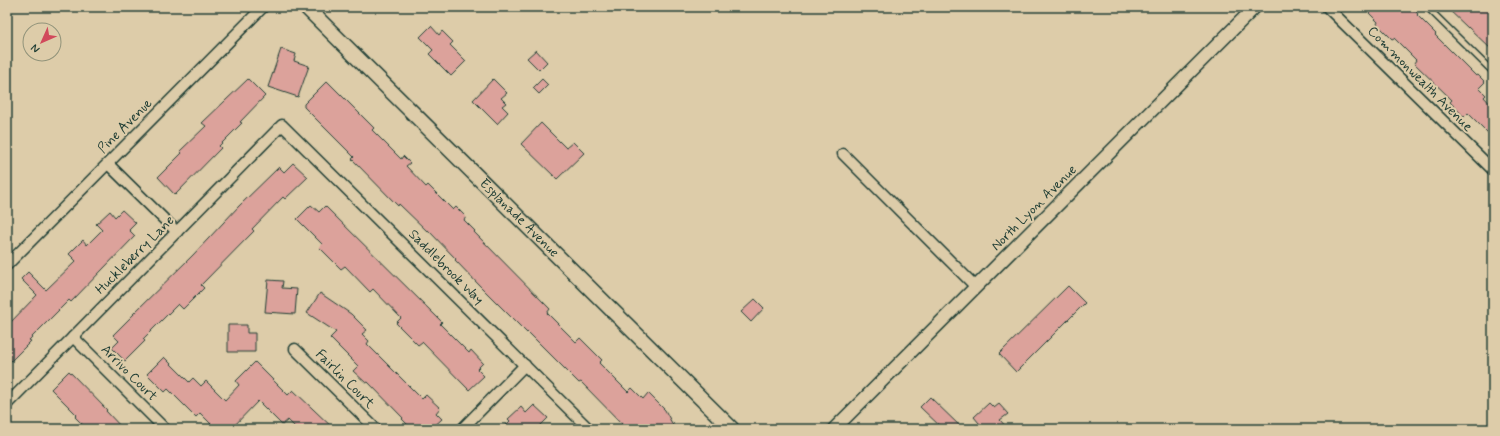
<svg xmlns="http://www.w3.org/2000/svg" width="1500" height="436" viewBox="0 0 1500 436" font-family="Mynerve,sans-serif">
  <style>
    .building { fill: #dca29b; stroke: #1f3d34 }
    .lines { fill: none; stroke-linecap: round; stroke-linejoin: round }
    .service-casing { stroke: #1f3d34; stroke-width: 8 }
    .minor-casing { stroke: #1f3d34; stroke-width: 13 }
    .tertiary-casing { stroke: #1f3d34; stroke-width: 15 }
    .secondary-casing { stroke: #1f3d34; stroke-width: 17 }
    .service { stroke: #ddcca9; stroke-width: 5 }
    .minor { stroke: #ddcca9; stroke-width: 10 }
    .tertiary { stroke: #ddcca9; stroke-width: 12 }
    .secondary { stroke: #ddcca9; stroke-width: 14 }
    .labels { text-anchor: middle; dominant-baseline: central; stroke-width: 4; stroke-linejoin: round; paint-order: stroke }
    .street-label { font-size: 14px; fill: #1f3d34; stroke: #ddcca9 }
  </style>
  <rect width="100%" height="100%" fill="#ddcca9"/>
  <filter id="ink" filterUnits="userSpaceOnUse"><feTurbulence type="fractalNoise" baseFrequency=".025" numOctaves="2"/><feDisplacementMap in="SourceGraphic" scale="8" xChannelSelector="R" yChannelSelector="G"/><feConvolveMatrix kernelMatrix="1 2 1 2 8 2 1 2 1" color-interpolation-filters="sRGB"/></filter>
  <g filter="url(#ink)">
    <g class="building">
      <polygon points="1363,7 1411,7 1418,14 1417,15 1436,34 1435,35 1476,76 1478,75 1485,82 1479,88 1486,95 1484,97 1493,107 1493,138 1468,113 1464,117 1450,102 1452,100 1414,63 1416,60 1394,38 1392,39 1377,24 1378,22"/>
      <polygon points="1446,7 1493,7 1493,51 1468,27 1468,28"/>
      <polygon points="431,26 439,35 442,31 453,42 450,45 466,61 451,76 429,54 433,50 420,37"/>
      <polygon points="281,49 296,54 294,61 309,66 298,97 268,87"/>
      <polygon points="536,50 547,62 539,70 527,58"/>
      <polygon points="248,79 265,96 240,122 242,123 219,146 221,148 175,195 158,177 182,153 180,151 206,126 202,123"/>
      <polygon points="493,79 507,93 501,98 506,103 502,106 508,112 497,124 473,100"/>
      <polygon points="542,79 548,85 539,94 533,88"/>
      <polygon points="327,81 374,128 372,130 401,159 403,156 410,163 406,166 426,187 428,185 453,210 456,207 466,217 464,220 475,231 474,232 550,309 547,313 576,342 580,338 602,360 599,363 628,392 632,388 643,399 648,393 665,410 675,429 627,429 581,382 579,383 528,332 527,333 479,285 455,260 456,259 428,230 427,231 399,204 398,206 352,159 354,157 304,107 304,104"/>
      <polygon points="541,123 566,148 573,142 584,153 557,179 521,144"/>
      <polygon points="293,163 308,177 285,199 283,197 252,229 254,231 201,285 204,288 183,309 178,304 143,339 145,341 125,361 112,348 119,341 113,335 134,314 133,314 193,255 239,206 279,167 284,172"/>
      <polygon points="311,205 319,212 325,206 442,322 440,324 469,353 471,350 483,363 477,369 484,376 469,390 422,342 418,345 396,323 401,318 373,289 370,292 345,266 341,269 319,247 322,244 297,219"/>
      <polygon points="122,210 136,223 129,230 135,236 71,302 69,300 29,340 31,341 7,365 7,326 37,295 21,279 28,272 46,290 76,261 69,254 83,240 87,245 102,230 96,224 110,211 115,217"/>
      <polygon points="268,280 283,281 282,288 297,289 295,314 265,312"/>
      <polygon points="1068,286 1085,303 1016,372 999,354"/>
      <polygon points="320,293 351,314 367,330 362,334 369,341 367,344 422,399 426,395 440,408 436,413 442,419 431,429 412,429 402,419 403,418 368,382 366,383 353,371 358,366 330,338 336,332 307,313"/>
      <polygon points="755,299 764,308 751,322 741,312"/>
      <polygon points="228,325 247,325 247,333 255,333 255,352 228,352"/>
      <polygon points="164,357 189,382 193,378 201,386 206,381 225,400 239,385 236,381 255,362 288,395 293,390 334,429 297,429 288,420 282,425 258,401 231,429 216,429 200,413 196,417 168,389 165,392 147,374"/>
      <polygon points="69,371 107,410 106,411 123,429 87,429 75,417 77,415 51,389"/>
      <polygon points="930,397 963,429 943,429 920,407"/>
      <polygon points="989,403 994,408 999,404 1008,414 1000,420 1008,429 984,429 974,417"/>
      <polygon points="534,405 548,418 537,429 502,429 510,421 508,419 521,407 526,413"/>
    </g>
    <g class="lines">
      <defs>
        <polyline id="service" points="1427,7 1493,72"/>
        <g id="minor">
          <polyline points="1327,7 1493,170"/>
          <polyline points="843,154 976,287"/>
          <polyline points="108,164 177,232"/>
          <polyline points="7,265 263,7"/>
          <polyline points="73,337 165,429"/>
          <polyline points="295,349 376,429"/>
          <polyline points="7,404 282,125 589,429"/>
          <polyline points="462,429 525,365"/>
        </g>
        <polyline id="tertiary" points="834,429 1255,7"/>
        <g id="secondary">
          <path id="s1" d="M306 7 732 429"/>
        </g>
      </defs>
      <use href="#service" class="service-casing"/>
      <use href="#minor" class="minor-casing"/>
      <use href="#tertiary" class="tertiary-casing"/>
      <use href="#secondary" class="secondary-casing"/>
      <use href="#service" class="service"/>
      <use href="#minor" class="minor"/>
      <use href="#tertiary" class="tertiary"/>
      <use href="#secondary" class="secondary"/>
    </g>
  </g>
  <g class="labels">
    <g class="street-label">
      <text transform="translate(1420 79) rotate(45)">Commonwealth Avenue</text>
      <text transform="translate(125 126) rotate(-45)">Pine Avenue</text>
      <text transform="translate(1034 208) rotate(-45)">North Lyon Avenue</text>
      <text stroke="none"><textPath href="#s1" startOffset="300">Esplanade Avenue</textPath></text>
      <text transform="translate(135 255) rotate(-45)">Huckleberry Lane</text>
      <text transform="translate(446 267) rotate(45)">Saddlebrook Way</text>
      <text transform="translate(129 373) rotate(45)">Arrivo Court</text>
      <text transform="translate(345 379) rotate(45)">Fairlin Court</text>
    </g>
  </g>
  <rect width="1500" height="436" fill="none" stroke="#ddcca9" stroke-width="24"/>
  <rect x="12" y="12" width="1476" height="412" fill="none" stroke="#1f3d34" stroke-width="1.5" filter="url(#ink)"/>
  <g transform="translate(42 42) rotate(225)"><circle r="19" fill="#ddcca9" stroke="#91937a"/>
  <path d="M0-3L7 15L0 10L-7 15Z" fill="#d1495b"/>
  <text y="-6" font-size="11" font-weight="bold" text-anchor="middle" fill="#1f3d34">N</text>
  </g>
</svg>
